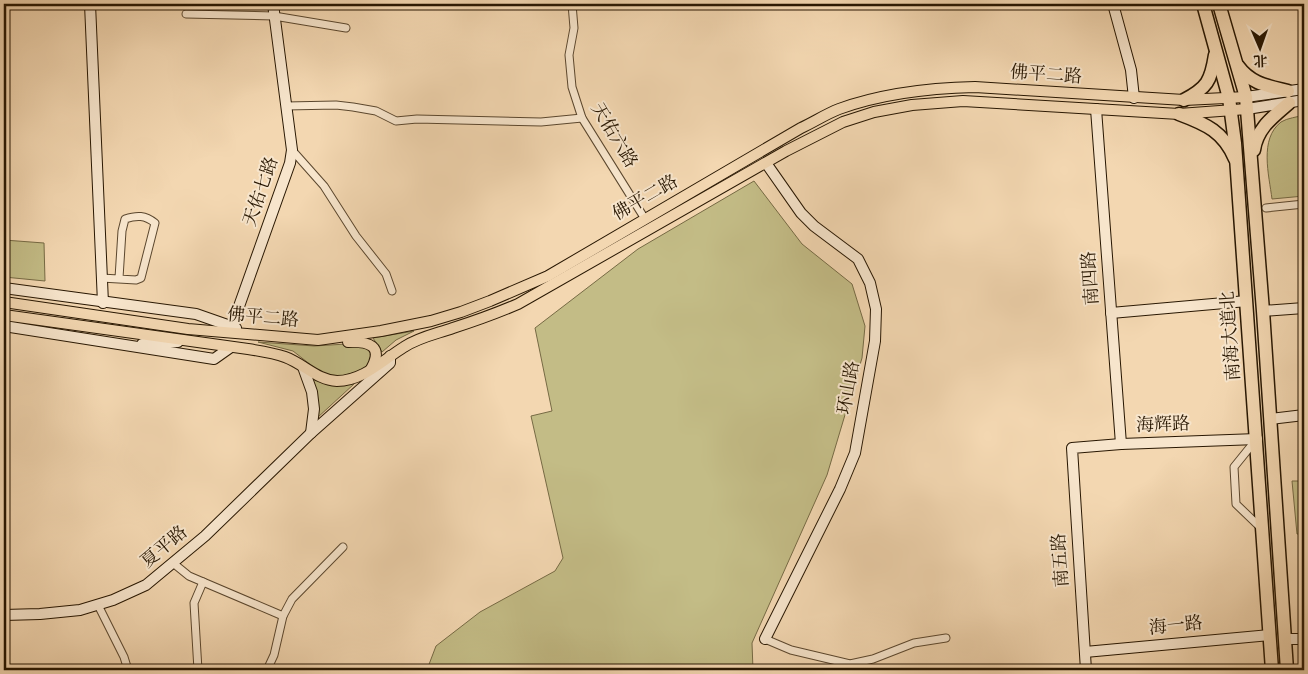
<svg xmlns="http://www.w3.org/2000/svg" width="1308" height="674" viewBox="0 0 1308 674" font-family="'Sorts Mill Goudy','Noto Serif SC',serif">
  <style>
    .green { fill: #c3bc86; stroke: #766a44 }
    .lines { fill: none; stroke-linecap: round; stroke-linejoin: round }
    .street-casing { stroke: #5b472e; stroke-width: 9 }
    .secondary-casing { stroke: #281702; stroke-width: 12 }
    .primary-casing { stroke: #281702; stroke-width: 12 }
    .highway-casing { stroke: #281702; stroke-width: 15 }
    .street { stroke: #f7e5cc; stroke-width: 7 }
    .secondary { stroke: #f7e5cc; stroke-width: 10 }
    .primary { stroke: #f3d7b1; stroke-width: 10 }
    .highway { stroke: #f3d7b1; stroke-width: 12 }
    .labels { text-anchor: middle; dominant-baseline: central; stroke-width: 4; stroke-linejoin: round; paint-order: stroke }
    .street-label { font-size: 18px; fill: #281702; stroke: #f7e5cc }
  </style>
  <rect width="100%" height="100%" fill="#f3d7b1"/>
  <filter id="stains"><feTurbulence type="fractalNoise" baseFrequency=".004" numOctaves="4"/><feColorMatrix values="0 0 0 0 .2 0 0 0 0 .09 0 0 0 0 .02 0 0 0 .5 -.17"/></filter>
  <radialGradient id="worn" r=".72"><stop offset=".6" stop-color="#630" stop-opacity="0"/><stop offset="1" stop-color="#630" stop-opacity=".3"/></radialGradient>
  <g class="green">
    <path d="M1304 115V196L1272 199C1269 175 1259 139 1281 122 1287 118 1298 117 1304 115Z"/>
    <polygon points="754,181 802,244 852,284 865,326 862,358 827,475 752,643 753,670 428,670 428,667 436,646 480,612 555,571 563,558 531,416 552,411 535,328 638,249"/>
    <polygon points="4,240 44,243 45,281 4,277"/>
    <polygon points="414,331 396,340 382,352 373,338"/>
    <polygon points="258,342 314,346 363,343 369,347 373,359 364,370 338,377 328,375 316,369 293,351"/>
    <polygon points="309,377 332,385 354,384 317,418"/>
    <polygon points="1292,481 1304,481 1304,534 1297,534"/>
  </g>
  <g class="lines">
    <defs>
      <g id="street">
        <polyline points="572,4 574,28 569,55 572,87 582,118 645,219"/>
        <polyline points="186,14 274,16 346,28"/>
        <polyline points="286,106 336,105 353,107 376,111 396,121 417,119 541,122 582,118"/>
        <polyline points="292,150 324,186 356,236 386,274 392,291"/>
        <polyline points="1266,208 1304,204"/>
        <path d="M101 278 136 280 141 278 155 223C145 215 137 215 125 219L122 231 119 278"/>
        <polyline points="1255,441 1234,467 1236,504 1262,529"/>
        <polyline points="173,563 189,576 283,616"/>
        <polyline points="98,605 124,657 128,670"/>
        <polyline points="765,639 791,650 850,664 873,659 914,643 946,638"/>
        <polyline points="198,670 194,603 203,582"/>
        <polyline points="267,670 274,655 283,616 292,599 343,547"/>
      </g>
      <g id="secondary">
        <polyline points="90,4 103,303"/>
        <polyline points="1113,4 1131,70 1134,98"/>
        <polyline points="1246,97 1304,89"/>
        <polyline points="1096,109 1121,444"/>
        <polyline points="1247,109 1304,100"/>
        <polyline points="4,288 196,314 236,328"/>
        <polyline points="1263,311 1304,308"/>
        <polyline points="1111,313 1247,301"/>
        <polyline points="4,326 214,359 231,347"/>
        <polyline points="232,326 290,163 292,150 273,4"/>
        <polyline points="142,344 178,342"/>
        <polyline points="303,367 312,392 314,409 311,433"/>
        <polyline points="1270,419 1304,415"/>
        <polyline points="4,615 40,614 80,610 113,600 146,585 205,536 311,433 390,363 390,356"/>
        <polyline points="765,639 840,489 855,453 875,341 876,309 870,283 858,259 814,226 801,213 766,163"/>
        <polyline points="1285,639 1304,639"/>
        <polyline points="1085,652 1270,635"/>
        <polyline points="1086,670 1072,448 1121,444 1257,439"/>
      </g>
      <g id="primary">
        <path d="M4 302 188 329 318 340 381 331 431 321 461 312 490 301 548 276 801 128C814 122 826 114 839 109 880 94 932 88 975 87L1184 100 1246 97"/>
        <path d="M4 315 248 349C261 351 274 353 285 357 304 364 317 380 337 381 363 381 383 360 404 347 419 337 436 334 453 328 475 321 497 313 518 304L786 151 843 122 874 112 912 105 963 101 1179 114 1247 109"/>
        <path d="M348 342C369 341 384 346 371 369"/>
      </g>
      <g id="highway">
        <polyline points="1203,4 1229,98 1235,143 1272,670"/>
        <polyline points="1219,4 1246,97 1263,311 1287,670"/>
        <path d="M1238 66C1251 84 1268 86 1288 91"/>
        <path d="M1184 100C1207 88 1211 81 1215 55"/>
        <path d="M1179 114C1206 124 1224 132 1235 159"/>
        <path d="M1254 150C1257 128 1273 117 1289 103"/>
      </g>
    </defs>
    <use href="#street" class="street-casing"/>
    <use href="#secondary" class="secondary-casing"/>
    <use href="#primary" class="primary-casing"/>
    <use href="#highway" class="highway-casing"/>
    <use href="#street" class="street"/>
    <use href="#secondary" class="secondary"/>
    <use href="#primary" class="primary"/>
    <use href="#highway" class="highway"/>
  </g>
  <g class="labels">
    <g class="street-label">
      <text transform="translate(1046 76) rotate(4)">佛平二路</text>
      <text transform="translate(613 136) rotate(59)">天佑六路</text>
      <text transform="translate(262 192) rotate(-71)">天佑七路</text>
      <text transform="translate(646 199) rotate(-30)">佛平二路</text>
      <text transform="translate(1092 278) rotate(-94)">南四路</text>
      <text transform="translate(263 319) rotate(5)">佛平二路</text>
      <text transform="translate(1232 336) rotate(-94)">南海大道北</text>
      <text transform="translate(850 388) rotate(-80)">环山路</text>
      <text transform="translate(1163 426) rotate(-2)">海辉路</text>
      <text transform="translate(165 548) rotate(-40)">夏平路</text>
      <text transform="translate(1062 560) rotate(-94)">南五路</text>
      <text transform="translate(1176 627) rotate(-6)">海一路</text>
    </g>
  </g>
  <rect width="1308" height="674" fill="none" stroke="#f3d7b1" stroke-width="20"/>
  <rect x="5" y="5" width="1298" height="664" fill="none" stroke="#281702" stroke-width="2.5"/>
  <rect x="10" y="10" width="1288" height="654" fill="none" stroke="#281702"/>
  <g transform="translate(1260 48) rotate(178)" stroke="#f7e5cc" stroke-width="4" paint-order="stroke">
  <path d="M0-4L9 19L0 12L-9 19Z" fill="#281702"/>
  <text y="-8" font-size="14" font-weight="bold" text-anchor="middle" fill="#281702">北</text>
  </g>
  <rect width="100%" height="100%" filter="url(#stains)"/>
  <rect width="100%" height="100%" fill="url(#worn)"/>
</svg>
